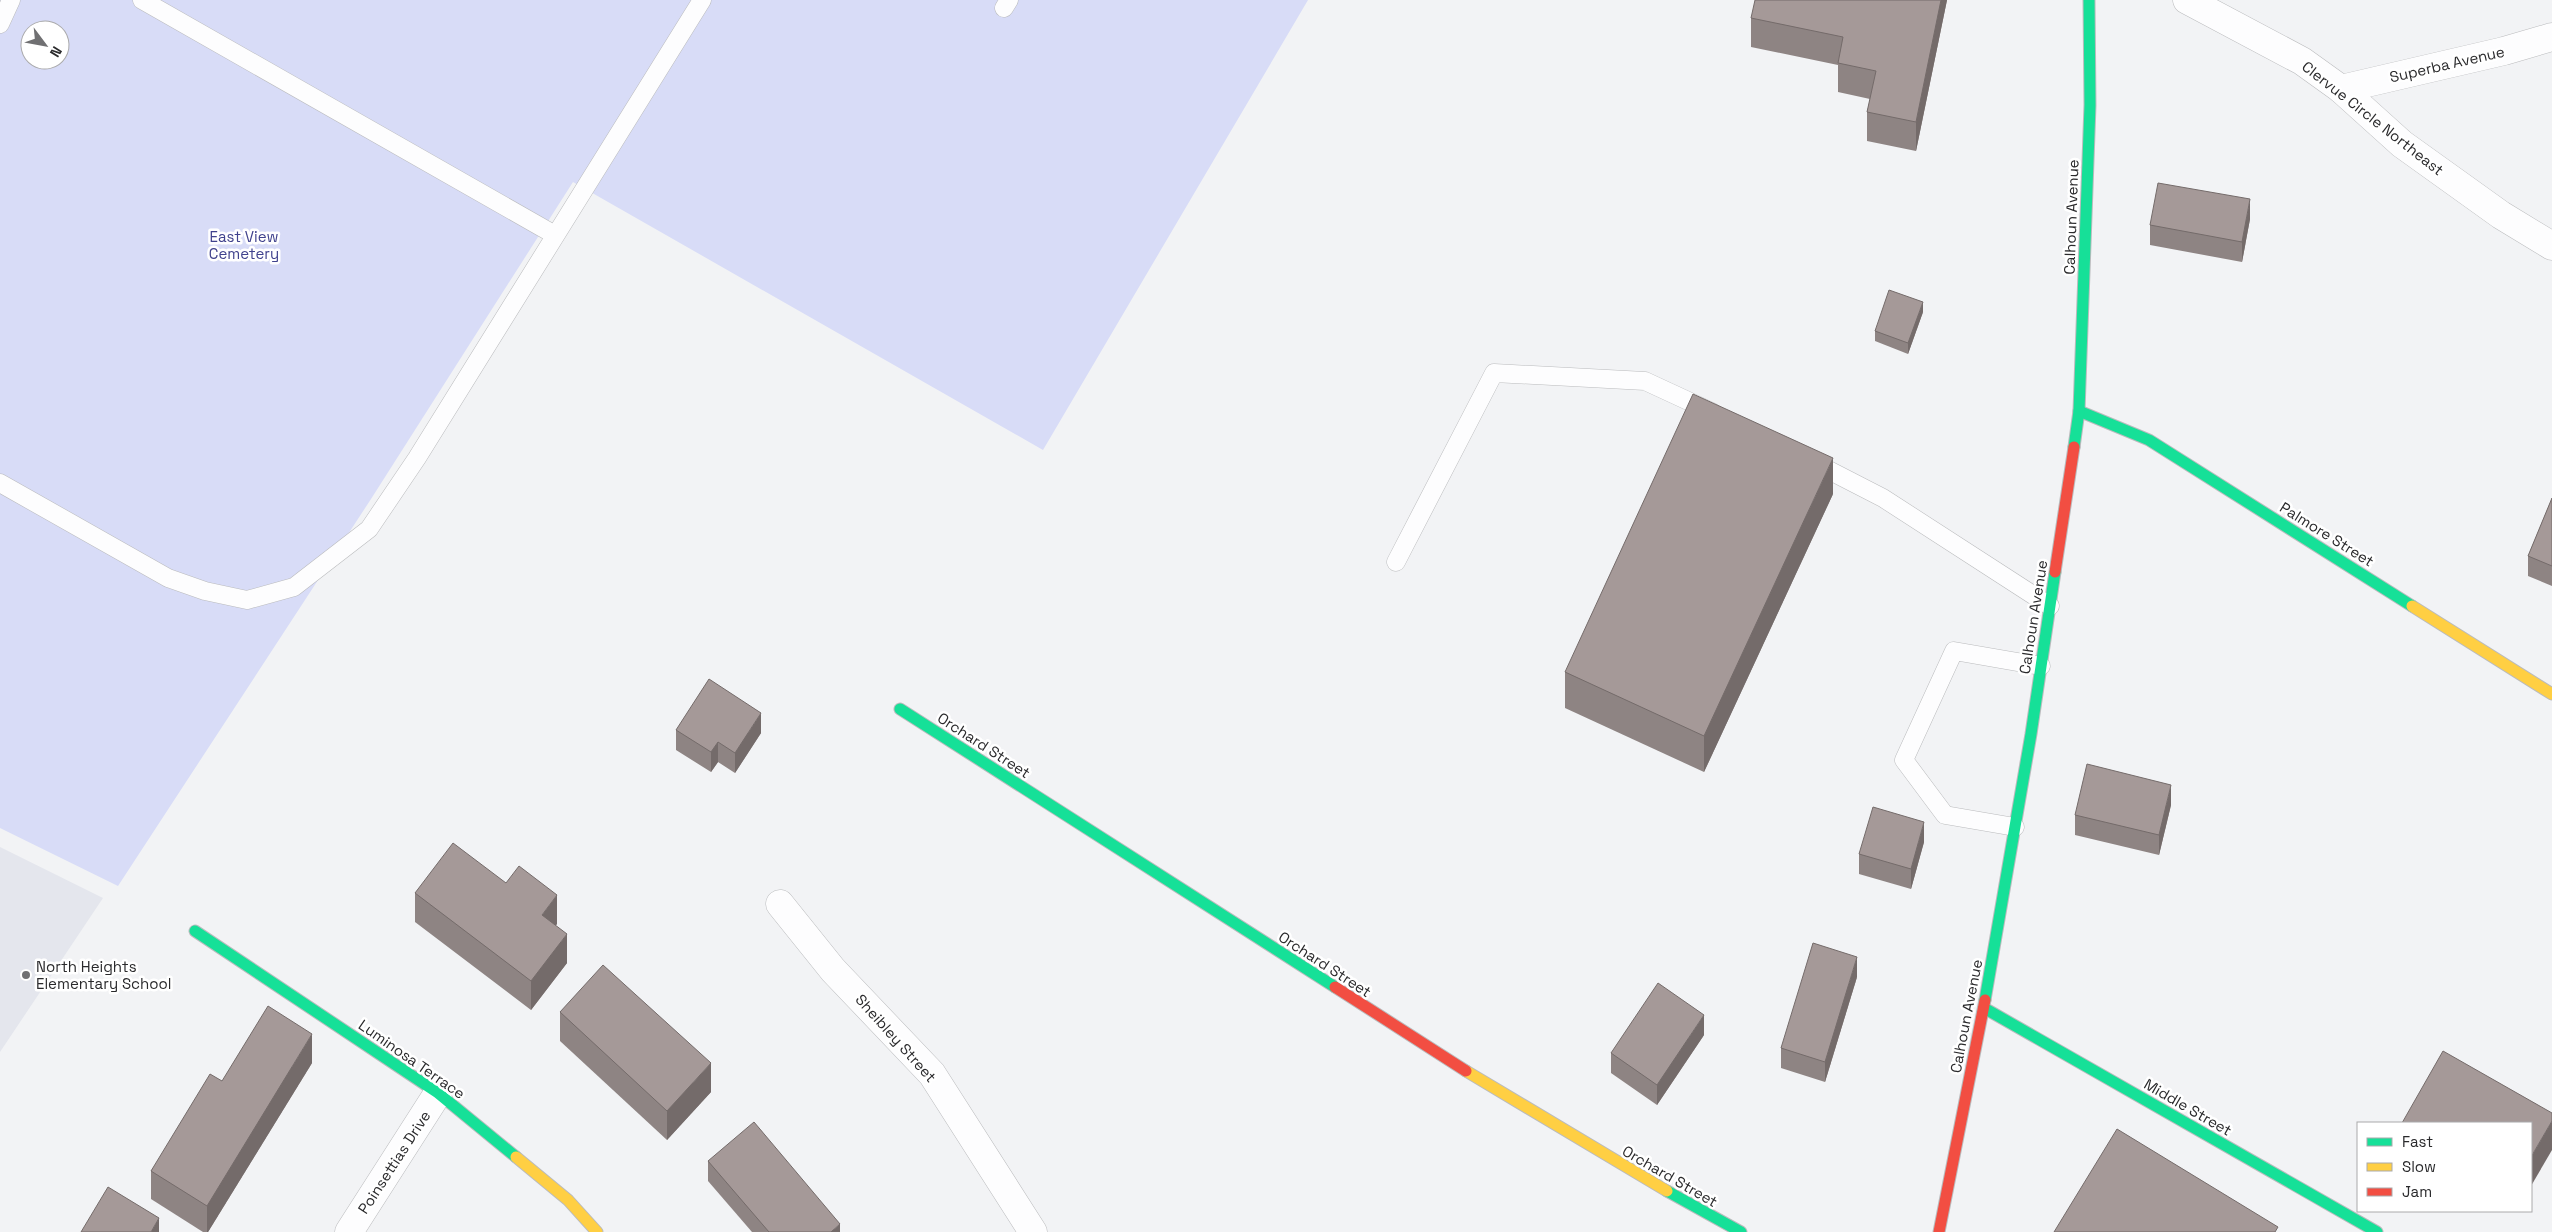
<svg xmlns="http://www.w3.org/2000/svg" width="2552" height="1232" viewBox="0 0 2552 1232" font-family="'Space Grotesk',sans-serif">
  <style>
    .built { fill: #e4e6ed }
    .green { fill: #d8dcf7; fill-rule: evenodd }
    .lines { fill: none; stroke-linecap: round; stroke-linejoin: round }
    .lane-casing { stroke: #babbbd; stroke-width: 19 }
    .street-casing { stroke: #babbbd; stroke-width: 29 }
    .fast-casing { stroke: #babbbd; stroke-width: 13 }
    .slow-casing { stroke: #babbbd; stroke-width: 13 }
    .jam-casing { stroke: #babbbd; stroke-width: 13 }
    .lane { stroke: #fdfdfe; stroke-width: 18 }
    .street { stroke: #fdfdfe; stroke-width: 28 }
    .fast { stroke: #16e098; stroke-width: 11 }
    .slow { stroke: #ffcf43; stroke-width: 11 }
    .jam { stroke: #f24e42; stroke-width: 11 }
    .wall { fill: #8e8483 }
    .shaded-wall { fill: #746b6a }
    .building { fill: #a59998; stroke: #746b6a }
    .poi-dot { fill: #707072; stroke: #fff; stroke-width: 2 }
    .labels { text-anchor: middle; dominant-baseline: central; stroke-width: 5; stroke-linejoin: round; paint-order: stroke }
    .street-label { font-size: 15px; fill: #2a2a2c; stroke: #fff }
    .park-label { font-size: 15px; fill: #40428d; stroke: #fff }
    .poi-label { font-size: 15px; fill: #2a2a2c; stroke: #fff; text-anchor: start }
  </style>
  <rect width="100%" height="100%" fill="#f2f3f5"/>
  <polygon class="built" points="0,847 103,898 0,1052"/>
  <path class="green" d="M0 0H1308L1043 450 573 182 371 499 118 886 0 828ZM30 30H60V60H30Z"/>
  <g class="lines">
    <defs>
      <g id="lane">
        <polyline points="142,0 555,235"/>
        <polyline points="1004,8 1009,0"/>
        <polyline points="0,24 11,0"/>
        <polyline points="1811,461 1883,498 2050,606"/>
        <polyline points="0,483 168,578 205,591 247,600 294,587 369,529 417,458 702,0"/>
        <polyline points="1396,562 1494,373 1645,381 1712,412"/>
        <polyline points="2015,827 1945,815 1904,760 1954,651 2041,666"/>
      </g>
      <g id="street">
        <polyline points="2187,0 2302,61 2341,89 2402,144 2501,215 2552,246"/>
        <polyline points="2341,89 2504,51 2552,37"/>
        <polyline points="780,904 833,970 932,1074 1033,1232"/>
        <polyline points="349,1232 438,1093"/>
      </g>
      <g id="fast">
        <polyline points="2079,411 2149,440 2412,606"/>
        <polyline points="2074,447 2079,411 2090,105 2089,0"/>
        <polyline points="900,709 1335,987"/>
        <polyline points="195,931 438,1093 516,1157"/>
        <polyline points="1985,1000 2031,734 2055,572"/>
        <polyline points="1984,1008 2377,1232"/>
        <polyline points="1667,1191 1741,1232"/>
      </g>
      <g id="slow">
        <polyline points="2412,606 2552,694"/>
        <polyline points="1466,1071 1667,1191"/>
        <polyline points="516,1157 568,1200 597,1232"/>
      </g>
      <g id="jam">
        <polyline points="2055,572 2074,447"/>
        <polyline points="1335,987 1466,1071"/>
        <polyline points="1939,1232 1985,1000"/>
      </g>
    </defs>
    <use href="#lane" class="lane-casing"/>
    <use href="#street" class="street-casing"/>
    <use href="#fast" class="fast-casing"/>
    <use href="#slow" class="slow-casing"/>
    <use href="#jam" class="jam-casing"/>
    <use href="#lane" class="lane"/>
    <use href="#street" class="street"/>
    <use href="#fast" class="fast"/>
    <use href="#slow" class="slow"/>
    <use href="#jam" class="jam"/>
  </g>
  <g class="wall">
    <polygon points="1947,0 1916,151 1867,141 1867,112 1870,99 1838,92 1838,65 1751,47 1751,18"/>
    <polygon points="2250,219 2242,262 2150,245 2150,225"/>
    <polygon points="1923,312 1908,354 1875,341 1875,331"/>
    <polygon points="1833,494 1704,772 1565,708 1565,672"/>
    <polygon points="2552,498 2552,586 2528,576 2528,556"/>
    <polygon points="676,730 761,733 735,773 718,762 711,772 676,750"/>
    <polygon points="2171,805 2159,855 2075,835 2075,815"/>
    <polygon points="1924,842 1911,889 1859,874 1859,854"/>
    <polygon points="415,893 557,924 555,925 567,963 531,1010 415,922"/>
    <polygon points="1857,977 1825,1082 1781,1068 1781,1048"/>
    <polygon points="560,1012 711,1092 667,1140 560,1041"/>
    <polygon points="1704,1035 1657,1105 1611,1073 1611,1053"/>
    <polygon points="312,1063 208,1232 203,1232 151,1199 151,1171 222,1081"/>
    <polygon points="708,1161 840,1232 752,1232 708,1181"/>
  </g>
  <g class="shaded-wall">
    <polygon points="1941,0 1947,0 1916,151 1916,122"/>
    <polygon points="2250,199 2250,219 2242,262 2242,242"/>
    <polygon points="1923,302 1923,312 1908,354 1908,343"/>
    <polygon points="1833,458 1833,494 1704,772 1704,736"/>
    <polygon points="761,713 761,733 735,773 735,753"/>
    <polygon points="718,742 718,762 711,772 711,752"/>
    <polygon points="2171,785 2171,805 2159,855 2159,835"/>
    <polygon points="1924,822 1924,842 1911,889 1911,869"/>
    <polygon points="557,895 557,924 542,944 542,915"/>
    <polygon points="567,934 567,963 531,1010 531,981"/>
    <polygon points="1857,957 1857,977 1825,1082 1825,1062"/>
    <polygon points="1704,1015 1704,1035 1657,1105 1657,1085"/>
    <polygon points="312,1034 312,1063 208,1232 207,1232 207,1206"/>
    <polygon points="711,1063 711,1092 667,1140 667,1111"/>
    <polygon points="2552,1121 2552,1150 2531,1186 2531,1157"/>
    <polygon points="159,1218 159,1232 151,1232"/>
    <polygon points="840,1224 840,1232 831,1232"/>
  </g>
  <g class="building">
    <polygon points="1755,0 1941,0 1916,122 1867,112 1876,71 1838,63 1843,37 1751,18"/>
    <polygon points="2158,183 2250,199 2242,242 2150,225"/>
    <polygon points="1889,290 1923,302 1908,343 1875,331"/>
    <polygon points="1693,394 1833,458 1704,736 1565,672"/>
    <polygon points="2552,498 2552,566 2528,556"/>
    <polygon points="709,679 761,713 735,753 718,742 711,752 676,730"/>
    <polygon points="2087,764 2171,785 2159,835 2075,815"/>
    <polygon points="1873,807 1924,822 1911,869 1859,854"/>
    <polygon points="453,843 506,883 519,866 557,895 542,915 567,934 531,981 415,893"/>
    <polygon points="1813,943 1857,957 1825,1062 1781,1048"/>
    <polygon points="603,965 711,1063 667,1111 560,1012"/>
    <polygon points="1658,983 1704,1015 1657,1085 1611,1053"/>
    <polygon points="268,1006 312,1034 207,1206 151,1171 210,1074 222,1081"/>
    <polygon points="2443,1051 2552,1113 2552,1121 2531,1157 2531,1123 2402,1123"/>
    <polygon points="754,1122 840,1224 831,1232 769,1232 708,1161"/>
    <polygon points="2117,1129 2278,1227 2275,1232 2054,1232"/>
    <polygon points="108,1187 159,1218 151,1232 81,1232"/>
  </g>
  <circle class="poi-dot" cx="26" cy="975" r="5"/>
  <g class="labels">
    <g class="street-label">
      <text transform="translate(2447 64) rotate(-13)">Superba Avenue</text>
      <text transform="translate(2373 118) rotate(38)">Clervue Circle Northeast</text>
      <text transform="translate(2071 217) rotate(-88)">Calhoun Avenue</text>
      <text transform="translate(2327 534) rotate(32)">Palmore Street</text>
      <text transform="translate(2033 617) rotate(-81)">Calhoun Avenue</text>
      <text transform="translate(984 745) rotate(33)">Orchard Street</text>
      <text transform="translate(1325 964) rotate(33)">Orchard Street</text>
      <text transform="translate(1966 1016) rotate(-79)">Calhoun Avenue</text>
      <text transform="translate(896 1038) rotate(48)">Sheibley Street</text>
      <text transform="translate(412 1059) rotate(35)">Luminosa Terrace</text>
      <text transform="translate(2188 1107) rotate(30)">Middle Street</text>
      <text transform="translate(394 1162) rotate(-57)">Poinsettias Drive</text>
      <text transform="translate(1670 1176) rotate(30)">Orchard Street</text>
    </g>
    <g class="park-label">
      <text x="244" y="236">East View<tspan x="244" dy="17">Cemetery</tspan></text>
    </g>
    <g class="poi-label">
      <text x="36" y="966">North Heights<tspan x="36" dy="17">Elementary School</tspan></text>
    </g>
  </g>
  <rect x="2357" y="1122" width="175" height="90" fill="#ffffff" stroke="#aaaaab"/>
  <rect x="2367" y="1138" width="25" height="8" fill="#16e098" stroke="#aaaaab"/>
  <text x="2402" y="1147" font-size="15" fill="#2a2a2c">Fast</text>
  <rect x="2367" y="1163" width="25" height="8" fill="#ffcf43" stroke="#aaaaab"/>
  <text x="2402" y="1172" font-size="15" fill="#2a2a2c">Slow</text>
  <rect x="2367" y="1188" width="25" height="8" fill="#f24e42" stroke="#aaaaab"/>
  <text x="2402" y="1197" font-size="15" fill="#2a2a2c">Jam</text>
  <g transform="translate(45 45) rotate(122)"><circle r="24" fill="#ffffff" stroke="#aaaaab"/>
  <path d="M0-4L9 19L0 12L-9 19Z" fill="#707072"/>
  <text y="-8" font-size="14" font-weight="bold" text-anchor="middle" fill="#2a2a2c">N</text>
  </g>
</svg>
